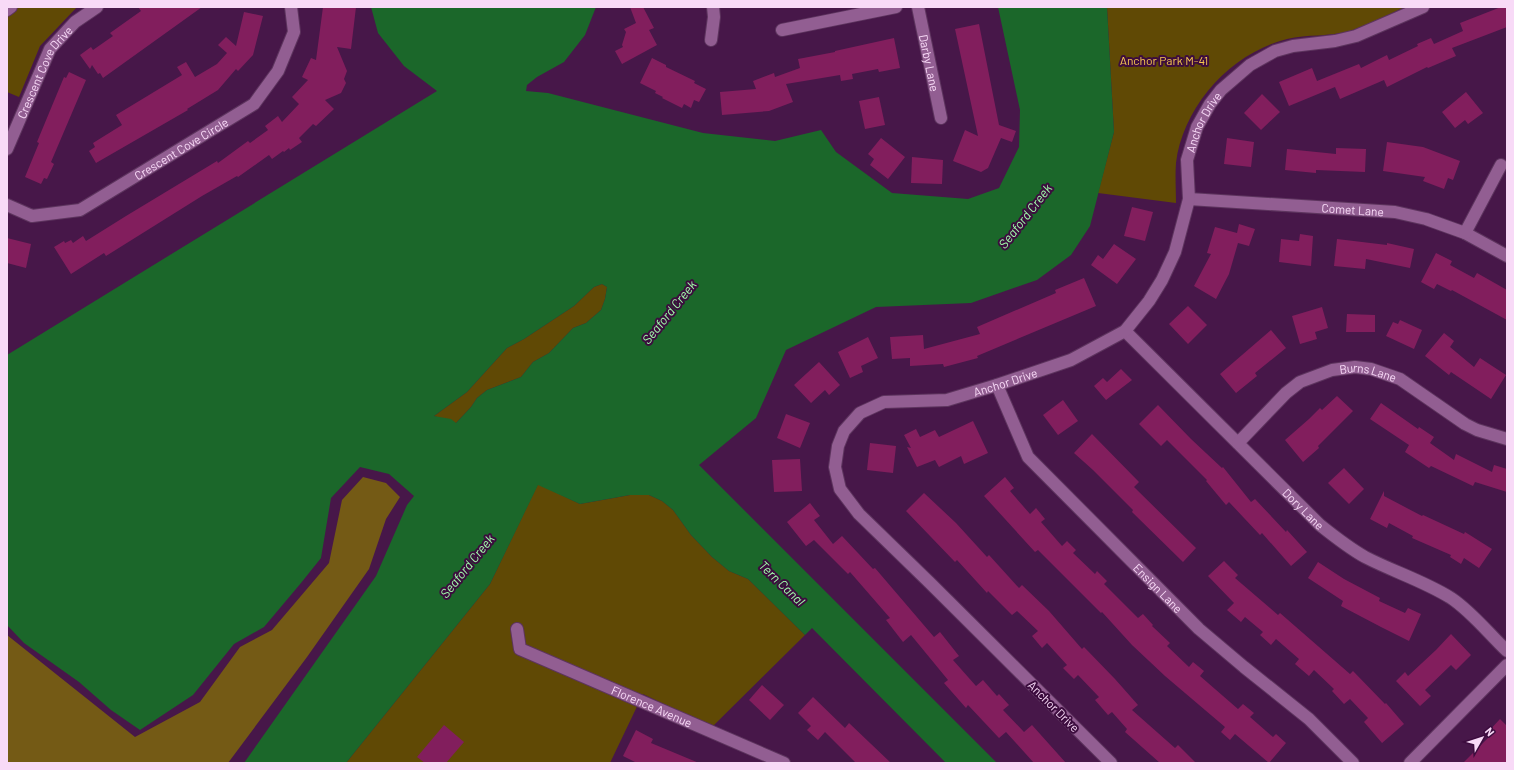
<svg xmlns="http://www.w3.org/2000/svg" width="1514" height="770" viewBox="0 0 1514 770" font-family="Barlow,sans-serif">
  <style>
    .green { fill: #604905 }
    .forest { fill: #745a15 }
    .water { fill: #1b672a; fill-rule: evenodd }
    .building { fill: #821e5d }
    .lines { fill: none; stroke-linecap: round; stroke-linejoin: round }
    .minor-casing { stroke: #5d345e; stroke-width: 14 }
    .minor { stroke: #925e92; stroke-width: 12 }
    .labels { text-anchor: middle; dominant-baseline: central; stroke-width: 4; stroke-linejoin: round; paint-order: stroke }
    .park-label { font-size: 12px; fill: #f7c751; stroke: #3c0c3e }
    .street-label { font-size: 12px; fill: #f8daf7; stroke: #3c0c3e }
    .water-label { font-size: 13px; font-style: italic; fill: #a2feab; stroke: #3c0c3e }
  </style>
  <rect width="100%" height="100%" fill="#471749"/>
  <g class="green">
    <polygon points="7,7 77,7 40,46 19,97 7,92"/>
    <path d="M1107 7H1405C1387 15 1369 25 1350 31 1330 37 1307 34 1287 39 1231 53 1183 106 1176 163 1175 176 1176 190 1176 203L1098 193 1114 132Z"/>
    <polygon points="602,284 607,287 605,299 601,310 586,323 573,328 549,353 533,362 521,377 487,390 477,398 471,407 456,423 434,416 467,392 507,348 524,339 574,306 594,287"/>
    <polygon points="538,484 580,504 630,495 649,495 662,501 673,510 691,535 712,557 729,571 748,579 805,635 712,727 643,694 610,763 346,763 490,584"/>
  </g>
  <polygon class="forest" points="363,477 386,483 400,497 386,519 369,569 307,657 228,763 7,763 7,635 135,737 200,702 240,647 272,630 329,563 342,500"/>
  <path class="water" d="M371 7H596L585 35 564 62 537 77 527 85 526 91 548 93 703 133 775 141 821 130 836 152 892 193 968 199 999 188 1019 147 1020 110 998 7H1107L1114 132 1090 226 1071 255 1037 280 971 303 876 307 786 350 756 418 699 465 997 763H946L812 628 805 635 748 579 729 571 712 557 691 535 673 510 662 501 649 495H630L580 504 538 485 490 584 346 763H244L376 576 407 505 414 496 389 474 360 467 331 498 321 558 301 583 264 627 234 644 193 695 140 730 111 710 79 682 24 643 7 625V355L437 91 404 66 378 33ZM602 284 607 287 605 299 601 310 586 323 573 328 549 353 533 362 521 377 487 390 477 398 471 407 456 423 451 419 434 416 467 392 507 348 524 339 574 306 594 287Z"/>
  <g class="building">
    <polygon points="138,7 202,7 103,78 100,73 98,74 92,65 90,69 80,55 91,47 93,50 113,36 110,33 141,11"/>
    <polygon points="323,7 356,7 351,49 337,47 347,71 344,79 346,83 341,93 325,100 334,109 316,126 313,124 299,138 302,142 290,150 289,148 284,152 283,151 272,159 269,155 238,177 237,176 202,196 106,256 104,253 71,274 54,247 64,241 65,243 71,240 73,243 83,236 86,241 126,216 217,161 218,163 248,141 250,143 268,130 265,126 278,116 282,122 299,104 292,97 308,80 302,77 311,58 316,60"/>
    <polygon points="630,7 643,7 654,28 649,30 657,45 622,64 615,51 623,47 622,45 626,32 624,29 636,23"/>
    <polygon points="1501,7 1507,7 1507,27 1452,48 1456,56 1428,68 1427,67 1387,87 1384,80 1340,99 1335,87 1289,106 1279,82 1312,68 1317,81 1359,64 1361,68 1387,55 1389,60 1418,46 1417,44 1431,38 1434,44 1463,31 1460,23"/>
    <polygon points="244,12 263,16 253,55 238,71 236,69 218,90 187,109 188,110 96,163 89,151 95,147 93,143 122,125 116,115 182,75 177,67 186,62 195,77 217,64 227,53 218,45 226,37 236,46"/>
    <polygon points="979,24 999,125 1016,131 1012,142 1001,138 988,168 981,172 953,161 965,130 978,136 955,29"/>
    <polygon points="894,38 900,68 879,72 878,69 852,74 853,79 841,81 840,75 786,84 793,102 769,111 722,115 720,92 756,89 753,81 774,73 775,77 800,68 798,59 835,52 835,51"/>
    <polygon points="652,58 666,65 666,67 695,81 694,83 706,89 699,102 694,100 691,108 684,104 682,108 662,98 663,97 655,93 656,91 640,83"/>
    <polygon points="69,72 86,80 51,162 54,164 47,179 44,178 41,184 25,177 39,143 37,142 54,101 64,77 66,78"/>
    <polygon points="1466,92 1483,113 1468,124 1465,120 1455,128 1442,112"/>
    <polygon points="1262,94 1280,112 1261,130 1244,113"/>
    <polygon points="879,97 885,125 865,129 859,101"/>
    <polygon points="881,138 905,157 888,179 870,165 874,159 868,154"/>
    <polygon points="1227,138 1254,142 1251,167 1224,164"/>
    <polygon points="1387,142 1423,147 1460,161 1453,180 1448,178 1444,189 1423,181 1425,177 1383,171"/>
    <polygon points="1336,148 1366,149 1365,172 1316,170 1316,173 1285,170 1287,149 1336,154"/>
    <polygon points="912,157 943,160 942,184 911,183"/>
    <polygon points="1132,207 1153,212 1145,241 1124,236"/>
    <polygon points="1239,224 1255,229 1249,246 1238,243 1229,274 1216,299 1194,286 1211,254 1207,253 1215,227 1237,233"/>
    <polygon points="1300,234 1313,236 1311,266 1279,262 1281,239 1299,241"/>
    <polygon points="7,238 31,244 26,268 7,263"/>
    <polygon points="1337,239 1387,245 1387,243 1414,249 1410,268 1366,259 1365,269 1334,266"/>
    <polygon points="1114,244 1136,259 1117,284 1091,265 1098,255 1103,259"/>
    <polygon points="1436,253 1452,261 1450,265 1474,278 1477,273 1507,290 1507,320 1452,290 1451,291 1437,284 1434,289 1421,282"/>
    <polygon points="1084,278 1096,306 977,356 978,358 944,367 943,364 910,366 910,358 892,359 890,337 923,335 924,349 980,334 977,327 1056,293 1055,290"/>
    <polygon points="1188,306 1207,325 1188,344 1169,324"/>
    <polygon points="1322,307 1328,328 1315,332 1317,339 1300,344 1292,316"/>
    <polygon points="1347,314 1375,315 1375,332 1346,332"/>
    <polygon points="1400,320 1422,330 1414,349 1386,336 1393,322 1398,324"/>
    <polygon points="1271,330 1286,348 1255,373 1257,376 1236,393 1220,374"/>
    <polygon points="1444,333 1454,341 1450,347 1474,367 1480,358 1506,375 1491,399 1451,372 1449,375 1425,356"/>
    <polygon points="868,337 878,358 861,366 863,372 850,378 838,352"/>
    <polygon points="819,362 840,385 829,395 825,390 811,403 794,385"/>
    <polygon points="1121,369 1132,380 1106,400 1094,386 1103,378 1107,382"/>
    <polygon points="1337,396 1353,411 1318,446 1319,448 1303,462 1285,440 1309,419 1320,408 1322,410"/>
    <polygon points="1063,400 1078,421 1058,435 1043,415"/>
    <polygon points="1381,403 1418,429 1419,427 1434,437 1430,443 1454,460 1456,454 1492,472 1494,465 1507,469 1507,492 1475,482 1473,486 1431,466 1429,468 1405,452 1409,445 1370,419"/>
    <polygon points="1158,405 1191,439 1222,468 1223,467 1251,502 1255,499 1286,532 1287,530 1307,552 1291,566 1262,533 1260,535 1229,502 1226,505 1206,481 1207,480 1167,440 1161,446 1139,424"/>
    <polygon points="786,414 810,423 800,448 777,438"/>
    <polygon points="973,421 988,453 964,464 961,456 939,467 935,460 917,467 907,447 911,448 904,435 916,429 920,437 935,430 939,437"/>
    <polygon points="1092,434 1139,482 1134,487 1196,548 1183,562 1132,512 1133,510 1093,470 1074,453"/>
    <polygon points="870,443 896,446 893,473 867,470"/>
    <polygon points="800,459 802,491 774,492 772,460"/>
    <polygon points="1344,468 1364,489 1349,504 1328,483"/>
    <polygon points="1005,477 1014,488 1010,491 1030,514 1036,508 1045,519 1041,522 1062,546 1067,541 1076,550 1073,553 1095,574 1097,571 1107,581 1104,584 1138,618 1143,614 1153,625 1152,626 1170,643 1167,646 1189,667 1193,662 1204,671 1200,676 1238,709 1243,704 1254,713 1250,717 1273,737 1276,734 1286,743 1269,763 1235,734 1230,740 1221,732 1225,727 1165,676 1132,645 1102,612 1101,613 1038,550 1035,552 984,496"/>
    <polygon points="1384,491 1384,496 1422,516 1423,515 1464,534 1465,532 1492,549 1479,568 1464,558 1461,564 1450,557 1451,555 1412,538 1413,536 1389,523 1387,528 1370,519"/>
    <polygon points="924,493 956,523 987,557 989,555 1019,588 1022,585 1049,611 1082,649 1084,647 1115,679 1138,705 1132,710 1175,748 1178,745 1196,763 1160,763 1125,732 1127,729 1112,712 1108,715 1095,700 1099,697 1078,675 1074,679 1063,668 1067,665 1047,643 1042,648 1032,636 1038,631 1017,611 1012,615 988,591 987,593 957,560 955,562 906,511"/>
    <polygon points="810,503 820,516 814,520 833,544 842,536 873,569 875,568 934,637 940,632 959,656 953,660 976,686 983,680 997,696 999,694 1009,705 1003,710 1024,732 1032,725 1066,763 1034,763 1006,732 999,738 968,705 966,708 944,683 948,680 911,635 903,642 886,620 890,618 850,572 848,574 814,540 806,546 787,522"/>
    <polygon points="1224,561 1238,575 1235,578 1278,615 1280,613 1350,674 1353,671 1385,704 1386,703 1404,724 1382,743 1364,722 1368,718 1350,699 1344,704 1332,691 1334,689 1314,670 1309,676 1295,664 1299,659 1276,639 1271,645 1260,635 1263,632 1245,617 1241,622 1227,610 1234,603 1208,576"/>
    <polygon points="1318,562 1344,579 1380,598 1379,601 1405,613 1408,608 1421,614 1409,641 1381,627 1341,606 1343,601 1308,578"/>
    <polygon points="1451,634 1471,655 1456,670 1451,665 1425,690 1431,696 1420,706 1396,681 1405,672 1408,676 1436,650"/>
    <polygon points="762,685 784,705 770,720 749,700"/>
    <polygon points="813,697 845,728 849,723 891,763 856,763 825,732 818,740 807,730 811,726 798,713"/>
    <polygon points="1500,719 1507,726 1507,763 1463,763 1490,736 1487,733"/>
    <polygon points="444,725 464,742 446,763 425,763 417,757"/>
    <polygon points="636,730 653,739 651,743 699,763 637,763 623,756"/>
  </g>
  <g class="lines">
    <defs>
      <g id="minor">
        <path id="s1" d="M918 7 941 118"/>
        <polyline points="7,10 11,7"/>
        <polyline points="782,30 896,7"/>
        <polyline points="711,40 714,17 713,7"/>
        <path id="s2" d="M7 149 50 49 75 22 97 7"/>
        <path id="s3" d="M1189 199 1395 212 1426 219 1465 233 1507 256"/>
        <path id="s4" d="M7 205 32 216 80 210 254 104 278 71 294 32 291 7"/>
        <polyline points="1465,233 1501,165"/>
        <path id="s5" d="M1125 331 1320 525C1335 537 1349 548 1365 557 1394 572 1424 581 1451 598 1472 612 1489 634 1507 651"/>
        <path id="s6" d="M997 385 1028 457 1199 629 1244 667 1309 719 1353 763"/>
        <path id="s7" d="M1238 443 1286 393 1300 382 1332 370 1355 367 1371 369 1400 379 1465 424 1477 430 1507 439"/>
        <path id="s8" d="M517 629 520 649 784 763"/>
        <path id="s9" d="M1111 763 929 582 859 514 840 489 835 467 838 446 844 431 860 413 884 402 947 400 997 385 1071 360 1125 331 1149 301 1162 280 1175 252 1189 199 1187 160 1197 127 1210 104 1221 90 1250 65 1275 51 1293 46 1335 41 1356 36 1423 7"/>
        <polyline points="1410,763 1507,665"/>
      </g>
    </defs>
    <use href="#minor" class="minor-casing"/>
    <use href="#minor" class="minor"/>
  </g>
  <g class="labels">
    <g class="park-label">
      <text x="1164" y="60">Anchor Park M-41</text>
    </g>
    <g class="street-label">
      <text stroke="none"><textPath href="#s1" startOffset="57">Darby Lane</textPath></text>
      <text stroke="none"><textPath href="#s2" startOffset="86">Crescent Cove Drive</textPath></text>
      <text stroke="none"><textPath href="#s9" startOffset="980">Anchor Drive</textPath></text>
      <text stroke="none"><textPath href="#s4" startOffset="194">Crescent Cove Circle</textPath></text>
      <text stroke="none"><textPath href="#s3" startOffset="164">Comet Lane</textPath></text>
      <text stroke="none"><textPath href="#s7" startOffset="158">Burns Lane</textPath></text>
      <text stroke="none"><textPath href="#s9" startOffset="620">Anchor Drive</textPath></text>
      <text stroke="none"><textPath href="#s5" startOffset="252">Dory Lane</textPath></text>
      <text stroke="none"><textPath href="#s6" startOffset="263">Ensign Lane</textPath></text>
      <text stroke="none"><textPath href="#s8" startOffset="164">Florence Avenue</textPath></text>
      <text transform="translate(1054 706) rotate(45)">Anchor Drive</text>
    </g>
    <g class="water-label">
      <text transform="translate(1025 216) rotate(-52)">Seaford Creek</text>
      <text transform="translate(669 312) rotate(-51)">Seaford Creek</text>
      <text transform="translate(467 566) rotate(-51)">Seaford Creek</text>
      <text transform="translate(782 583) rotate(44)">Tern Canal</text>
    </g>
  </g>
  <rect width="1514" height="770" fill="none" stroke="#f8daf7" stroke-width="16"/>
  <g transform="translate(1482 738) rotate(51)" stroke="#3c0c3e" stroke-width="3" paint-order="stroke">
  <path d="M0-3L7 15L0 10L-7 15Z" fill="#f8daf7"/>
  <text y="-6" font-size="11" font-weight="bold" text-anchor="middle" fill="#f8daf7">N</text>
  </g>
</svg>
